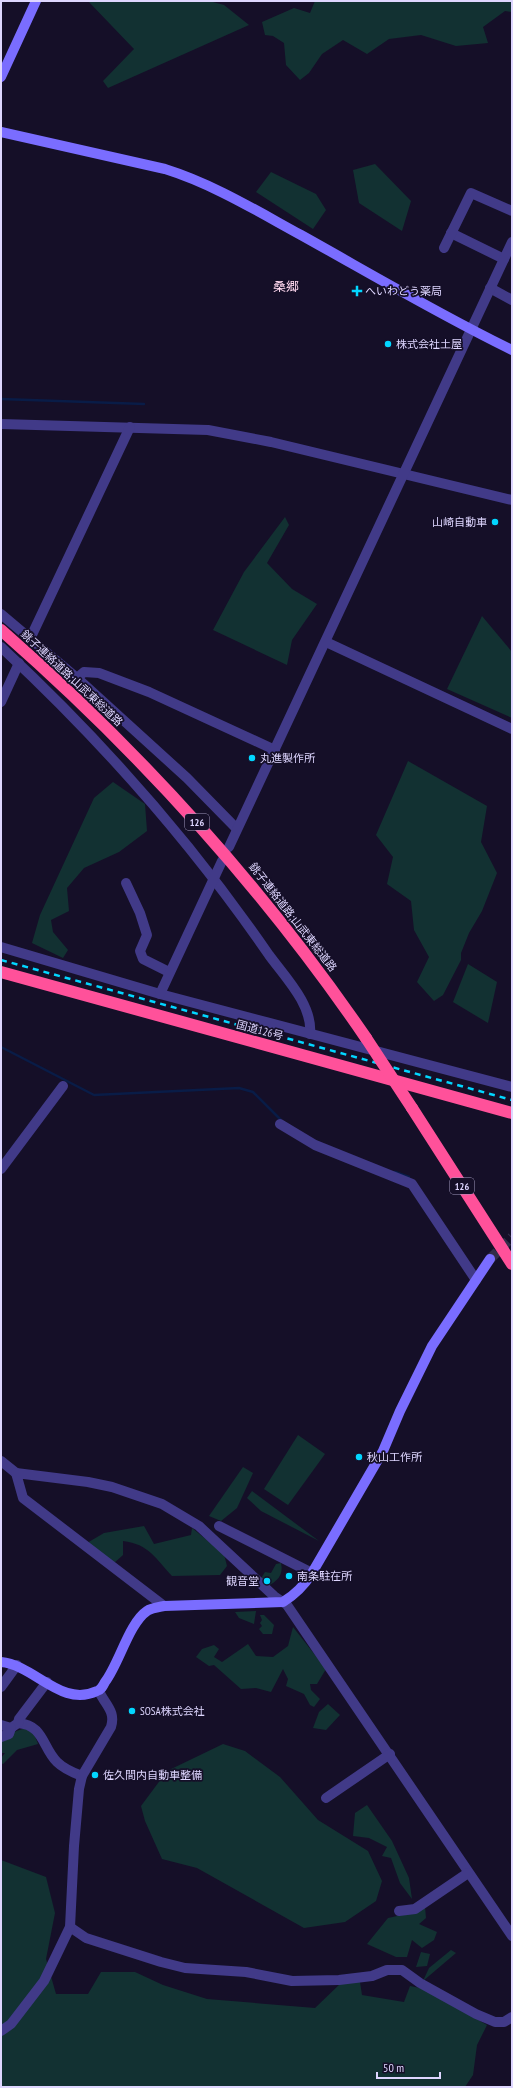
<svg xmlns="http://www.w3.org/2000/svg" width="513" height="2088" viewBox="0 0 513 2088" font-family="'PT Sans Narrow','Noto Sans JP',sans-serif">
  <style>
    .green { fill: #123132 }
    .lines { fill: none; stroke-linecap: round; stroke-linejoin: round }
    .stream { stroke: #091c47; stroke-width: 2.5 }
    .secondary-tunnel { stroke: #332d48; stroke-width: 10; stroke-dasharray: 10 5; stroke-linecap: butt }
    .street { stroke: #413a88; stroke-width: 10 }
    .secondary { stroke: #7a6dff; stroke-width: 10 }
    .highway { stroke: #ff519a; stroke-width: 12 }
    .rail { stroke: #02d6ff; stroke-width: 2.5; stroke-dasharray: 6 5; stroke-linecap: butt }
    .highway-bridge { stroke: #ff519a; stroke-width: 12 }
    .poi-dot { fill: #02d6ff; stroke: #150f28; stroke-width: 1.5 }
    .labels { text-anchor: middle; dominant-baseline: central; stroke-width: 3.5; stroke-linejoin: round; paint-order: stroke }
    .shield { fill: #150f28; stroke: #a29abe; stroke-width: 1 }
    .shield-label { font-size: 10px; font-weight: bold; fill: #ded6ff }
    .poi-label { font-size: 11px; fill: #ded6ff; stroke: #150f28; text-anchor: start }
    .street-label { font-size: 11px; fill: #ded6ff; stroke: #150f28 }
    .quarter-label { font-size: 13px; fill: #ffd8ef; stroke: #150f28 }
  </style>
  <rect width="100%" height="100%" fill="#150f28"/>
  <g class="green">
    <polygon points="88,1 209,1 224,5 249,25 108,88 103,81 134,49"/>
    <polygon points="315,1 512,1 512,12 505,11 483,27 488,43 456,46 421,35 389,39 367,54 343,40 322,54 309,73 300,80 286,65 284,43 273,36 265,35 262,22 294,8 310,13"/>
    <polygon points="375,164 411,201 402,231 359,203 353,170"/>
    <polygon points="271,172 316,194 326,210 313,229 256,192"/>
    <polygon points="285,517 289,525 267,563 292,589 317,604 292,640 287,665 213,630 244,572"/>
    <polygon points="482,616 512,652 512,718 447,689"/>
    <polygon points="408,761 487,806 481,842 497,873 482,911 469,933 461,953 461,960 443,995 434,1001 417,982 429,957 414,930 411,901 387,884 393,857 376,835"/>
    <polygon points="113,782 145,804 147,831 119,852 84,868 67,888 69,911 51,920 53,932 68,950 63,958 32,943 40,915 94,798"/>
    <polygon points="468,964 497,982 488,1023 453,1002"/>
    <polygon points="298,1435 325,1454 288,1505 264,1489"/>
    <polygon points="243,1467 253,1473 237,1508 221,1521 209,1516"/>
    <polygon points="252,1491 319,1541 261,1511 247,1498"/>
    <path d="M144 1526 154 1544 191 1535 192 1528 224 1554 227 1566 220 1575 172 1576C156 1559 149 1544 123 1541V1555L114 1563 87 1543 104 1533Z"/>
    <path d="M281 1563C284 1575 277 1582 266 1587L260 1580 265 1572 271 1573 276 1564Z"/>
    <polygon points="256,1611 254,1624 239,1618 235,1612"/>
    <polygon points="260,1615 264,1615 274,1625 272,1634 263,1634 259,1629 262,1626 260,1623 262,1620"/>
    <polygon points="293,1627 326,1669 317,1684 310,1684 311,1690 320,1699 314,1707 310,1705 304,1694 286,1686 288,1679 283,1669 271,1692 256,1688 241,1689 214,1665 209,1666 196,1657 202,1649 214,1645 219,1649 214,1657 222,1662 248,1644 256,1656 273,1657 288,1646"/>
    <polygon points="328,1704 340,1715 326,1730 313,1728 319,1712"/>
    <polygon points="25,1728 34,1734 38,1744 17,1750 3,1764 1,1763 1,1758 5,1753 1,1753 1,1742 11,1733"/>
    <polygon points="223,1744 245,1751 280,1777 318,1820 368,1851 382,1881 376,1901 345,1922 304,1928 197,1868 162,1859 145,1821 141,1806 167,1771"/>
    <polygon points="367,1805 392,1841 409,1878 412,1899 400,1883 391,1858 382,1856 387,1847 369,1838 353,1836 355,1813"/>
    <polygon points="1,1860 46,1877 55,1913 46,1959 56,1994 88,1994 101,1972 135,1972 163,1985 207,1999 315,2008 341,1983 360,1982 362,1995 404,2002 410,1986 425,1989 487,2025 477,2045 473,2075 465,2087 1,2087"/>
    <polygon points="425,1907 426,1918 419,1924 437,1932 434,1940 422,1948 412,1940 407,1957 396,1957 367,1944 388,1918 402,1915"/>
    <polygon points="451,1950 456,1953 423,1981 429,1968"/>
    <polygon points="421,1952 430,1954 427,1966 416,1967"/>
  </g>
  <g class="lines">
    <g class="stream">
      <polyline points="1,399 144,404"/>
      <polyline points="1,1047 94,1095 239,1088 253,1092 281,1120"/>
      <polyline points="395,1172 409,1177"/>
    </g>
    <polyline class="secondary-tunnel" points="490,1259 512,1237"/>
    <g class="street">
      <polyline points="451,233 504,259"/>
      <polyline points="444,248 471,193 512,211"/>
      <polyline points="490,288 512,300"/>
      <polyline points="1,424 208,430 271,442 512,500"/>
      <polyline points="1,614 77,678 84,672 99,673 149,692 275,750"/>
      <polyline points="30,639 130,427"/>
      <polyline points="326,642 512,729"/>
      <path d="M1 647C101 740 192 843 269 955 285 977 313 1005 310 1034"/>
      <polyline points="77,678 187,778 236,828"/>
      <polyline points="1,702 19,663"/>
      <polyline points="229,847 512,242"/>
      <polyline points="126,883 140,913 147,935 140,951 143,959 169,972"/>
      <polyline points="1,947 160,994 512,1087"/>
      <polyline points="160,994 222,861"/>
      <polyline points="280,1124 315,1145 412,1184 476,1280"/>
      <polyline points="1,1169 63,1086"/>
      <polyline points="1,1461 16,1473"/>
      <polyline points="219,1526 312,1573"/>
      <polyline points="164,1606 23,1498 16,1473 88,1482 112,1487 162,1504 199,1526 274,1596 287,1605 512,1936"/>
      <polyline points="1,1687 17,1665"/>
      <path d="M18 1723C44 1725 42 1747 57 1762 64 1769 74 1773 82 1776"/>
      <polyline points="1,1725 11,1728 18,1723 19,1719 47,1682"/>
      <polyline points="1,1737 9,1734 11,1728"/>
      <polyline points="326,1798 390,1754"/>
      <polyline points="399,1911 415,1909 468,1873"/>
      <polyline points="70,1927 86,1938 161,1962 185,1968 246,1972 292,1981 339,1980 372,1976 387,1970 402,1970 420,1983 476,2014 495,2022 504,2022 512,2017"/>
      <path d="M1 2031 11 2024 44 1981 70 1927 74 1846 79 1789 82 1776 111 1727C116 1711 105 1705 99 1691"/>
    </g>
    <g class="secondary">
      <polyline points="1,77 36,1"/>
      <path d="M1 132 165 169C213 184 257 211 301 235 371 274 440 315 512 350"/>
      <path d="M1 1662C35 1665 61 1708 97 1691 101 1690 103 1686 105 1682 119 1664 129 1623 147 1611 151 1608 159 1607 164 1606L283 1602C296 1594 304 1586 312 1573L383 1451 400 1411 432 1346 490 1259"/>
    </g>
    <g class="highway">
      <path d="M1 630C139 751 262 886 366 1038"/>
      <polyline points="1,972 512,1113"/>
      <polyline points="412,1108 512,1264"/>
    </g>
    <polyline class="rail" points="1,960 512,1100"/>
    <polyline class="highway-bridge" points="366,1038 412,1108"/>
  </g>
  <g class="poi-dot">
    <path d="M355 285h4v4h4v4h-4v4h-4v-4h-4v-4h4z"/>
    <circle cx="388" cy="344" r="4"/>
    <circle cx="495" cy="522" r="4"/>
    <circle cx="252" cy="758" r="4"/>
    <circle cx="359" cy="1457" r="4"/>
    <circle cx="289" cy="1576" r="4"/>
    <circle cx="267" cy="1581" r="4"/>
    <circle cx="132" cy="1711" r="4"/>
    <circle cx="95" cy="1775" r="4"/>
  </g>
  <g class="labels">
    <g class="shield">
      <rect x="185" y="814" width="24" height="16" rx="3"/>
      <rect x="450" y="1178" width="24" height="16" rx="3"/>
    </g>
    <g class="shield-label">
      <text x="197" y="822">126</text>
      <text x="462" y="1186">126</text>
    </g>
    <g class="poi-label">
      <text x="365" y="291">へいわどう薬局</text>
      <text x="396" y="344">株式会社土屋</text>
      <text x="487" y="522" text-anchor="end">山崎自動車</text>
      <text x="260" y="758">丸進製作所</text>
      <text x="367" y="1457">秋山工作所</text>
      <text x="297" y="1576">南条駐在所</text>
      <text x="259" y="1581" text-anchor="end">観音堂</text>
      <text x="140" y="1711">SOSA株式会社</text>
      <text x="103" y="1775">佐久間内自動車整備</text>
    </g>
    <g class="street-label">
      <text transform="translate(72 678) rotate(43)">銚子連絡道路;山武東総道路</text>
      <text transform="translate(293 917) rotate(52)">銚子連絡道路;山武東総道路</text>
      <text transform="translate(260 1030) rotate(15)">国道126号</text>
    </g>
    <g class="quarter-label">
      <text x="286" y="286">桑郷</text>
    </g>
  </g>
  <rect width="513" height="2088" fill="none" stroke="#ded6ff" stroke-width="4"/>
  <path d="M377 2072v6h63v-6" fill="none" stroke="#ded6ff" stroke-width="2"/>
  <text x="383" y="2072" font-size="12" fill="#ded6ff" stroke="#150f28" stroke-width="3" paint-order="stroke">50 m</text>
</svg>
